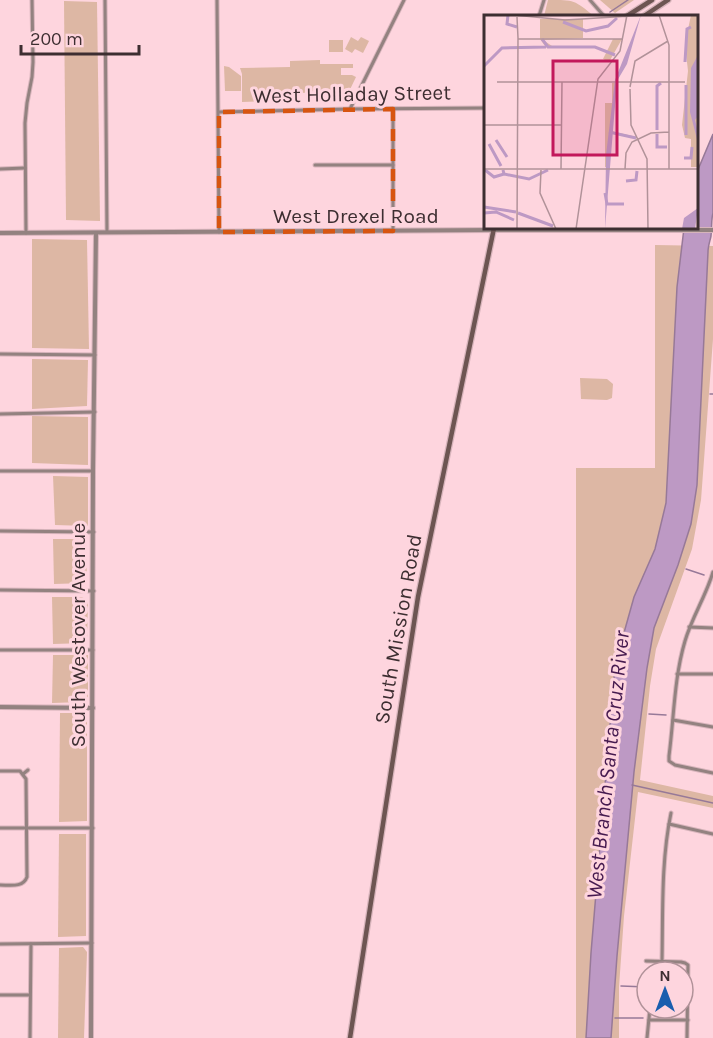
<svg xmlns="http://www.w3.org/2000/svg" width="713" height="1038" viewBox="0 0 713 1038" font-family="Karla,sans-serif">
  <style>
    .green { fill: #ddb7a4 }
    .water { fill: #bd99c4; stroke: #977998; stroke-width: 1.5 }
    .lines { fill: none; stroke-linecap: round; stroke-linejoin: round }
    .stream { stroke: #977998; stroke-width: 1.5 }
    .minor-casing { stroke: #d7b4bb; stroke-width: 5 }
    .tertiary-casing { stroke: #d7b4bb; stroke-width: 6 }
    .secondary-casing { stroke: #d7b4bb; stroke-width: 7 }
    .minor { stroke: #938280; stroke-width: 3 }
    .tertiary { stroke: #938280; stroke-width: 4 }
    .secondary { stroke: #6d5552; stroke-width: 4.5 }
    .marked { fill: none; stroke: #d75510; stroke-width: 4.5; stroke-dasharray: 12 8; stroke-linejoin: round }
    .labels { text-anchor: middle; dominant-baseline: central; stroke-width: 6; stroke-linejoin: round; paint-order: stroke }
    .street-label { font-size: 21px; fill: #3d2e31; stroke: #fed5de }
    .water-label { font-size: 22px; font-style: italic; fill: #461a4f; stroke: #fed5de }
    .inset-river { fill: none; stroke: #bd99c4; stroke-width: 3 }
    .inset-road { fill: none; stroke: #b19299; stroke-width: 1.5 }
    .view { fill: #c2185b; fill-opacity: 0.15; stroke: #c2185b; stroke-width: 3 }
    .inset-edge { fill: none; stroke: #3d2e31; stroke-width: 3 }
  </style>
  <rect width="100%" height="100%" fill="#fed5de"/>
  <g class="green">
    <path d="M548 0C575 0 574 0 594 16H544Z"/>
    <polygon points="600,0 634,0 615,13"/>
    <polygon points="64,1 97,2 100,221 66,220"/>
    <polygon points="351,37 358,41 361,37 369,41 363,53 355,49 352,53 345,49"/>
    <rect x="329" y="40" width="14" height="12"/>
    <polygon points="320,60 320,64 353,64 353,68 341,68 341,75 352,75 356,77 343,104 342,92 294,93 294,100 242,102 242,74 240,68 290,67 290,61"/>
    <polygon points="224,66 229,67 241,76 241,91 225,91"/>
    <polygon points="32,239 87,240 89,349 32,348"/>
    <polygon points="655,245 713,246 713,339 701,500 692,549 656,649 650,686 640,780 713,796 713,808 638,792 624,916 619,987 619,1038 576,1038 576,468 655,468"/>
    <polygon points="32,359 88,360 87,406 32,409"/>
    <polygon points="580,378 607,379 613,384 612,398 607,400 581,399"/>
    <polygon points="32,416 88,417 88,465 32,463"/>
    <polygon points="53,476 88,477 88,526 55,525"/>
    <polygon points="53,539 86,539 87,583 54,584"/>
    <polygon points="52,597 82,597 88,601 87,643 53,644"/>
    <polygon points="53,655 88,655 88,697 83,702 52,703"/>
    <polygon points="60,713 87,713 87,821 59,822"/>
    <polygon points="59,834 86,834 86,936 58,937"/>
    <polygon points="83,947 87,952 84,1038 58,1038 59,948"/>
  </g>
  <path class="water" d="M713 134V213C711 220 712 228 711 236 710 241 708 246 708 252L697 485 691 524 678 565 654 628 647 668 634 772 617 956 611 1038H586L591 953 615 665 634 597 655 549 666 503 677 287 684 228H696L697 172Z"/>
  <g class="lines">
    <g class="stream">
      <polyline points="610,12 628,0"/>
      <polyline points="710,394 713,394"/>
      <polyline points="686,569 704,575"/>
      <polyline points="649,714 666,715"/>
      <polyline points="632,785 713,803"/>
      <polyline points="621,986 647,987"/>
      <polyline points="615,1018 643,1018"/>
    </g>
    <defs>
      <g id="minor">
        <polyline points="105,0 107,232"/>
        <polyline points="217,0 219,232"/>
        <polyline points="590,0 604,16"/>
        <polyline points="539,16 544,0"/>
        <polyline points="350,109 404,0"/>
        <polyline points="219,112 350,109 485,108"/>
        <polyline points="315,165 393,165"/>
        <polyline points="0,169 25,168"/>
        <polyline points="393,231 393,109"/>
        <polyline points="26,233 25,123 27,103 32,77 33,62 32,0"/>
        <polyline points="0,354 95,355"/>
        <polyline points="0,414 95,412"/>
        <polyline points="0,471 93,471"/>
        <polyline points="0,531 94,532"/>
        <path d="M713 572C706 596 692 617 685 641 674 678 674 718 669 756V761L675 765 713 773"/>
        <polyline points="0,590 94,591"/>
        <polyline points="689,627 713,628"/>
        <polyline points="0,650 93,650"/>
        <polyline points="677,674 713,674"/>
        <polyline points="673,720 713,727"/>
        <path d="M0 771H20L26 779 27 877C23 888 10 885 0 885"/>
        <polyline points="23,774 28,770"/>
        <polyline points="669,824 713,834"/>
        <polyline points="0,828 93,828"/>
        <polyline points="0,944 92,943"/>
        <polyline points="646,961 681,962 685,963 688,965 687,1038"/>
        <path d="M662 961C663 912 661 861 671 813"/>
        <polyline points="0,995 29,995"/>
        <polyline points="649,1020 688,1020"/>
        <polyline points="30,1038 31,944"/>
        <polyline points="647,1038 650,1008"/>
      </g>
      <g id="tertiary">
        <polyline points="0,233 494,230 713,230"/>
        <polyline points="0,707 93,708"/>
        <polyline points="91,1038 93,471 96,233"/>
      </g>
      <g id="secondary">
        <polyline points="627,16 652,0"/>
        <polyline points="644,16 668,0"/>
        <polyline points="350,1038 418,597 494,228"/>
      </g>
    </defs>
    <use href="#minor" class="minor-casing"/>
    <use href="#tertiary" class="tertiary-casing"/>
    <use href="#secondary" class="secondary-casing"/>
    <use href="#minor" class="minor"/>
    <use href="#tertiary" class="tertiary"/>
    <use href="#secondary" class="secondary"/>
  </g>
  <path class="marked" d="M393 109V231L219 232V112Z"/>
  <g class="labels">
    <g class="street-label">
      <text transform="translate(352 94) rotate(-1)">West Holladay Street</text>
      <text x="356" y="216">West Drexel Road</text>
      <text transform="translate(398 629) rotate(-80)">South Mission Road</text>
      <text transform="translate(78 635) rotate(-90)">South Westover Avenue</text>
    </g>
    <g class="water-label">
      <text transform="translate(608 765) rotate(-84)">West Branch Santa Cruz River</text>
    </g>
  </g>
  <g transform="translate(484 15)">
    <rect width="214" height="214" fill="#fed5de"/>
    <path d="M207 0H214V152H207V124L201 123 198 110 204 56 201 29ZM56 4H99V23L59 25 71 33 57 32 61 31 56 24ZM129 24H138L125 47 119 44ZM128 68H134L127 116 153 122 127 118 125 152H121V88H128Z" fill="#ddb7a4"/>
    <path d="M157 0 143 49 133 66 121 214 122 140 131 65ZM214 40V101L211 105 214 117V153V128L206 97 207 53ZM214 193 211 214H198L200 203Z" fill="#bd99c4"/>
    <path class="inset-river" d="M24 0 23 9 33 12M79 7 102 16 124 11 133 3M58 24 64 32H111L131 40M201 47 203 14 207 12M0 51 18 33 62 32M173 115V71L177 68M125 117 152 123M173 119V132H183M202 120V70M12 125 23 142M5 129 17 151M200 143H207L208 132M1 155 10 162 20 159M19 155 20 159 45 164 64 155M142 166 152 165 153 156M121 178 123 189H140M0 192 32 197M0 198 12 197 30 205M34 198 69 211"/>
    <path class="inset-road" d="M30 0 81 5 163 0M175 0 185 30V154M33 2 34 23M34 24H138M13 67H201M146 72 151 46 184 26M146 74 147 110 163 144 164 214M0 110H77M0 154H215M77 154 78 67M141 154 142 138 148 127 167 118 185 117M57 155 56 178 72 214M33 214 34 23M92 214 114 64 136 36 143 0"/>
    <path class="view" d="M69 46H133V140H69Z"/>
    <rect width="214" height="214" class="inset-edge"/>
  </g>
  <g transform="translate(665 990)"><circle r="28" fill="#fed5de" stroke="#b19299" stroke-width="1.5"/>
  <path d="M0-4.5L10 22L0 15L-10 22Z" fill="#1a5eae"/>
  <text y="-9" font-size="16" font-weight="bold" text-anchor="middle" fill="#3d2e31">N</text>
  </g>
  <path d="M21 45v9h118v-9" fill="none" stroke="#3d2e31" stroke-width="3"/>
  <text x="30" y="45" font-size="18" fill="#3d2e31" stroke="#fed5de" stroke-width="4.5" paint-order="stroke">200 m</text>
</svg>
